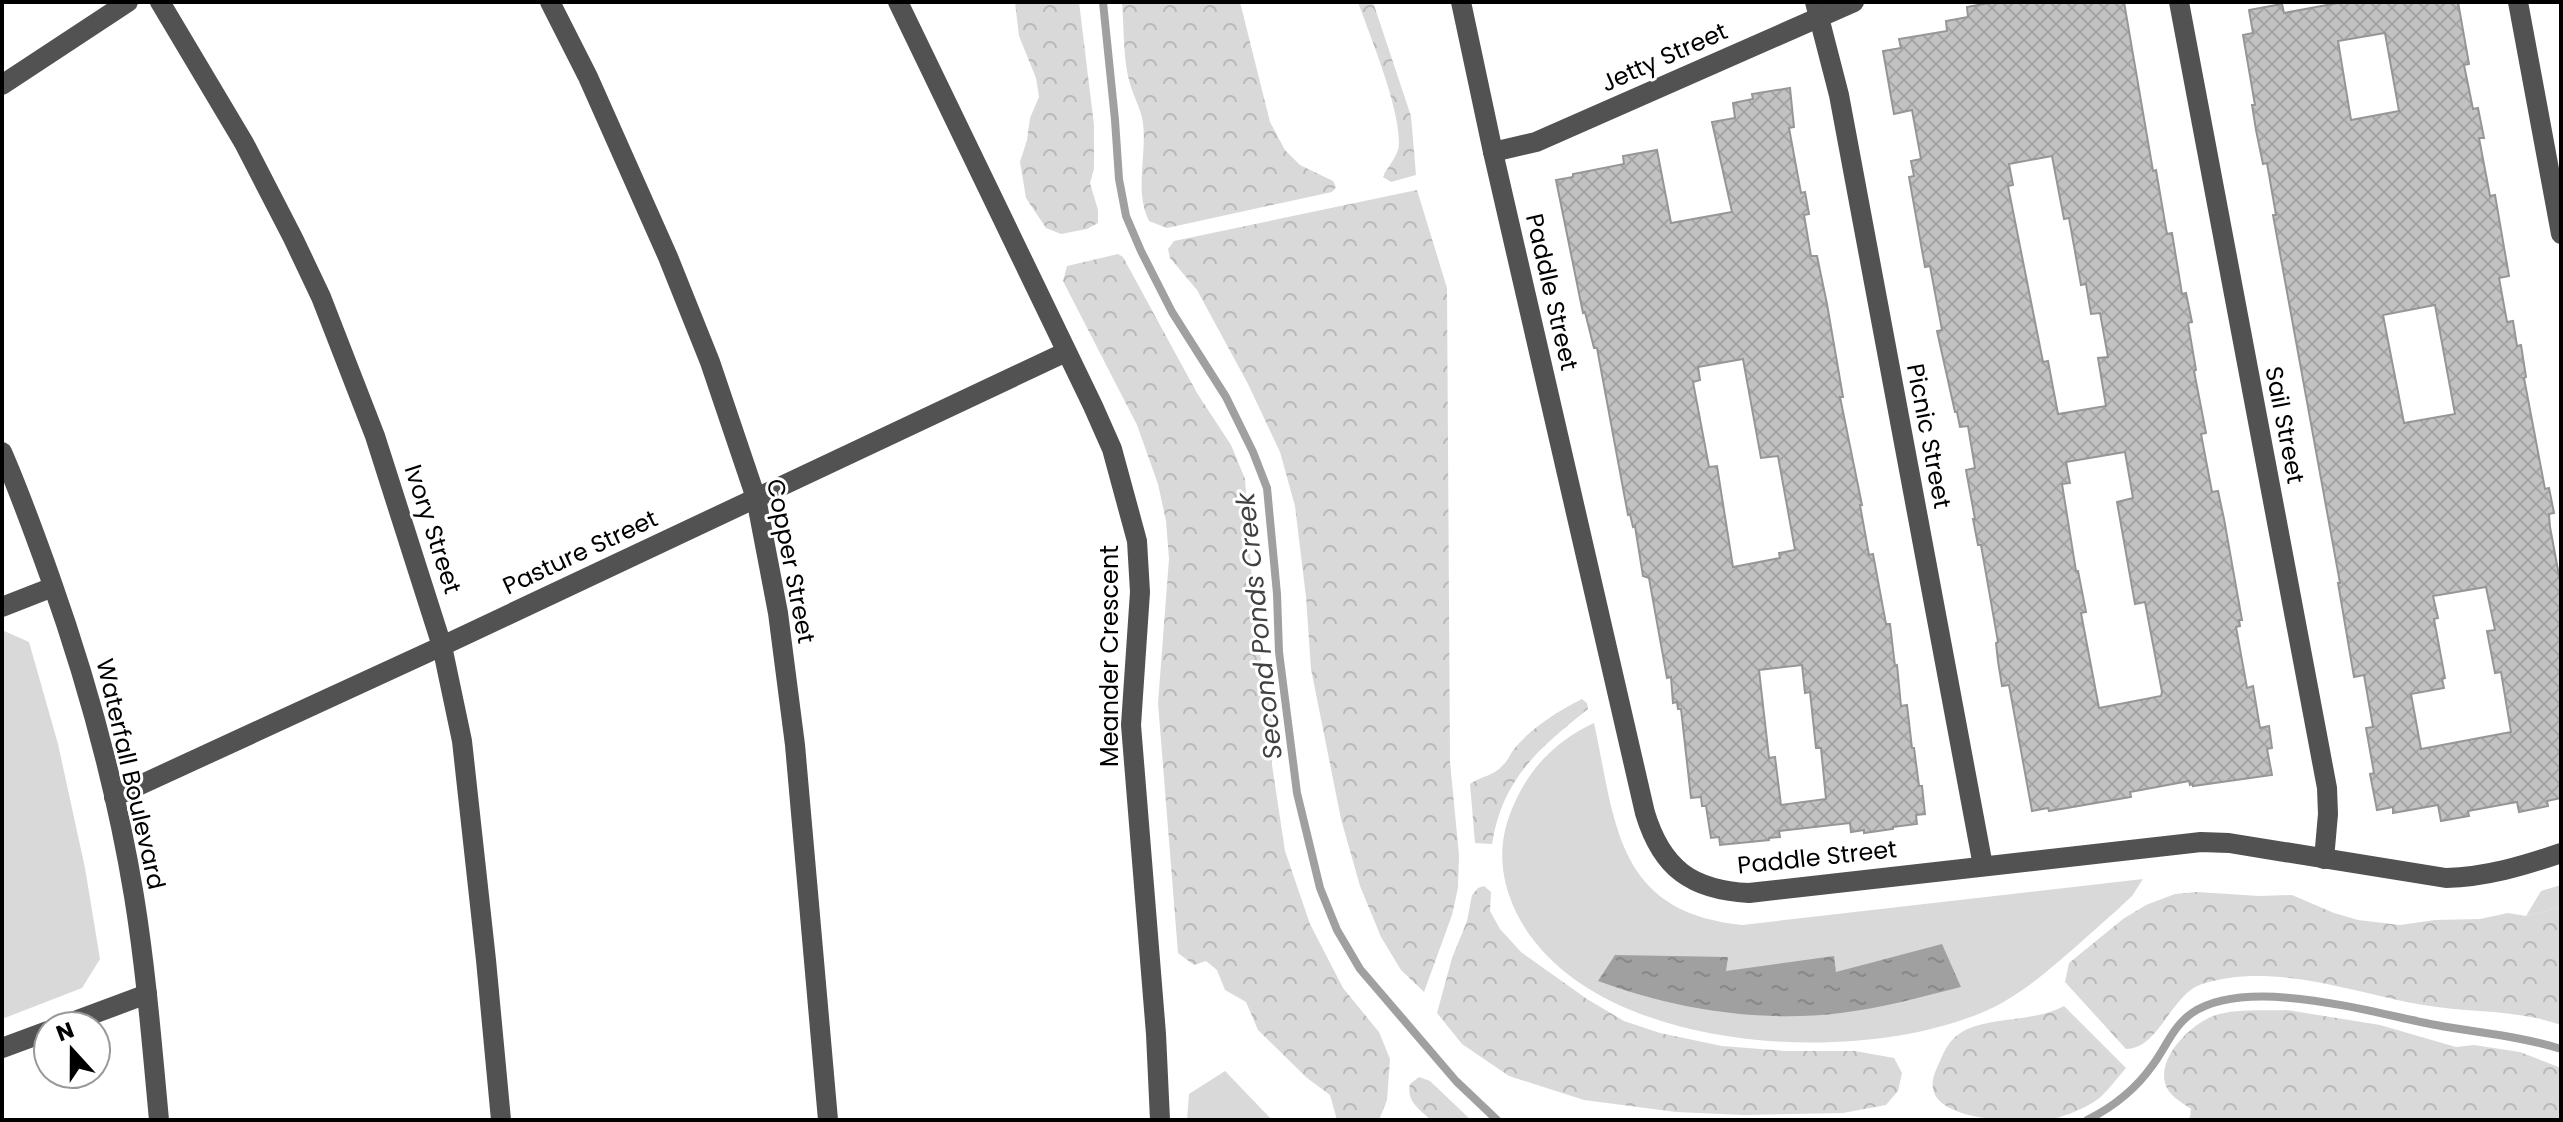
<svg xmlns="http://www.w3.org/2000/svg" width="2563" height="1122" viewBox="0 0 2563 1122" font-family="Poppins,sans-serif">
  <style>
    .green { fill: #d9d9d9 }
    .forest { fill: url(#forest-crowns) }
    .water { fill: url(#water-ripples) }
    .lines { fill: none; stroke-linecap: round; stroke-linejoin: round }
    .stream { stroke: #a0a0a0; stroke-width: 8 }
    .building { fill: url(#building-cross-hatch); stroke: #969696; stroke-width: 2; fill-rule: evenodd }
    .minor { stroke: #525252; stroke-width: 20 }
    .labels { text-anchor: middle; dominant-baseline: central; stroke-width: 6; stroke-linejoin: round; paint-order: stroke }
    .street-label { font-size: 24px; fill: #000; stroke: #fff }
    .water-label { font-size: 26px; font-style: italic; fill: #414141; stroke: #fff }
  </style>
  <defs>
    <pattern id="forest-crowns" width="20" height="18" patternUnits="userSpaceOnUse" patternTransform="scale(2)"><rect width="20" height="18" fill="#d9d9d9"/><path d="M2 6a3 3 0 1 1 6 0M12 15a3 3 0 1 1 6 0" fill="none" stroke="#b8b8b8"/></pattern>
    <pattern id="water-ripples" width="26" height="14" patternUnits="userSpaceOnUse" patternTransform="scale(2)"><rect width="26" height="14" fill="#a0a0a0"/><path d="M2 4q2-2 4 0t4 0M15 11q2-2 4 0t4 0" fill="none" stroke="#888"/></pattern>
    <pattern id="building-cross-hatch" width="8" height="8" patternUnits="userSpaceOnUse" patternTransform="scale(2)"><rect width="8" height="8" fill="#c2c2c2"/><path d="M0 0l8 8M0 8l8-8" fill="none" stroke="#a5a5a5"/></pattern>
  </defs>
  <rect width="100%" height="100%" fill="#fff"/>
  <g class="green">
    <polygon points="2,630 29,642 58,744 85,868 100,959 82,988 2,1019"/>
    <path d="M1594 723C1616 825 1616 912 1742 925L2143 879 2132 896 2116 911C2080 942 2034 988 1992 1008 1864 1069 1589 1056 1517 914 1501 882 1497 848 1510 814 1525 773 1553 742 1594 723Z"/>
    <polygon points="2561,885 2561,907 2526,916 2541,891"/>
    <polygon points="1225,1071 1272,1120 1187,1120 1189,1094"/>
  </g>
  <g class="forest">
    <polygon points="1015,2 1079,2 1094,125 1094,169 1090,183 1098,210 1098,223 1087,229 1061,234 1046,228 1026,198 1020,162 1027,140 1030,118 1039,97 1036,78 1019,36"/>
    <path d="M1122 2H1240L1270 122 1285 150 1300 165 1333 181 1336 187 1332 192 1167 228 1149 221C1134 190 1147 157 1143 123 1141 108 1131 92 1128 76 1123 52 1124 26 1122 2Z"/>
    <path d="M1358 2H1373L1411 116 1416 175 1391 182 1383 177C1388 165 1399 156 1399 143 1399 105 1371 39 1358 2Z"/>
    <polygon points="1417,190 1447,288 1450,762 1459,855 1458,888 1452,915 1424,992 1401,970 1381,937 1360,886 1341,819 1311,669 1306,597 1295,506 1280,452 1248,384 1197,290 1170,258 1168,249 1174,241"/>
    <polygon points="1118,254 1123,257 1197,393 1231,445 1245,479 1255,626 1273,726 1272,765 1285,851 1310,924 1343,988 1379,1032 1390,1059 1387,1100 1379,1120 1337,1120 1330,1095 1307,1078 1258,1030 1246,1002 1225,990 1217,970 1206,961 1194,965 1178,953 1158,703 1169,559 1166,521 1158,484 1137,425 1063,281 1067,266"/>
    <path d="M1582 699 1587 703 1588 709C1539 748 1502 779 1492 844L1475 843 1470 784C1481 776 1494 776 1503 765 1508 761 1510 754 1514 749 1532 727 1557 712 1582 699Z"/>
    <polygon points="1484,886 1491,892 1490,911 1500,929 1521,952 1587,999 1624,1021 1660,1033 1722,1046 1786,1051 1855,1051 1894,1058 1902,1073 1898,1091 1886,1105 1843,1113 1744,1115 1676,1112 1584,1100 1509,1076 1462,1044 1437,1013 1452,958 1467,921 1472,895 1478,888"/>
    <path d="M2197 892 2259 896 2292 895 2334 913 2358 920 2400 925 2435 920 2480 919 2508 913 2526 916 2561 907V1025C2516 1009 2469 1013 2423 1005 2353 993 2273 961 2202 984 2171 994 2159 1049 2126 1049L2065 982 2069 963 2123 919 2146 905 2175 894Z"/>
    <path d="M2064 1006 2126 1068C2116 1079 2105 1096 2092 1103 2079 1111 2061 1118 2046 1120 2013 1122 1913 1122 1936 1070 1942 1057 1946 1043 1959 1034 1984 1016 2033 1023 2064 1006Z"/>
    <path d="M2287 1010 2380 1025 2456 1047 2474 1045 2520 1052 2561 1068V1120H2186L2190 1117 2191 1109C2181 1102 2168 1095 2165 1083 2158 1057 2190 1025 2213 1016 2235 1008 2264 1011 2287 1010Z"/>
    <path d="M1419 1077 1430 1081 1471 1120H1431C1419 1109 1406 1101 1410 1084Z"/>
  </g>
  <path class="water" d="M1942 944 1961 987C1921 997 1882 1008 1841 1013 1759 1023 1674 1009 1598 981L1615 955 1728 957 1726 971 1834 956 1836 972Z"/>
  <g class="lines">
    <g class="stream">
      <polyline points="1103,2 1115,120 1119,179 1126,216 1141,251 1172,312 1226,397 1253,452 1267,488 1277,594 1279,652 1297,793 1320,888 1337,930 1360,969 1456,1081 1497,1120"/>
      <path d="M2087 1120C2113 1107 2135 1090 2152 1066 2165 1049 2173 1026 2192 1013 2248 975 2372 1013 2436 1025 2478 1033 2520 1036 2561 1049"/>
    </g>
  </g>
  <g class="building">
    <path d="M1994 2H2124L2153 171 2156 170 2167 234 2172 233 2182 294 2186 293 2192 322 2188 323 2196 370 2194 371 2206 433 2201 434 2212 492 2218 491 2224 519 2242 620H2239L2240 626 2236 627 2247 688 2253 686 2260 728 2269 726 2272 748 2267 749 2272 775 2193 786V784L2190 785 2189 781 2130 792 2131 797 2049 811 2048 808 2032 811 2009 685 2002 686 1998 661 1996 643 1998 642 1981 545H1978L1973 519H1975L1966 470 1975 468 1968 426 1960 427 1957 412H1955L1937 331 1942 330 1930 266 1925 267 1909 177 1914 176 1911 161 1921 159 1912 110 1894 114 1883 51 1901 48 1899 39 1947 31 1946 21 1968 17 1967 7ZM2052 156 2064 219 2069 218 2081 285 2086 284 2091 314 2100 313 2108 357 2098 358 2106 406 2058 414 2048 361 2043 362 2008 186 2013 185 2009 164ZM2125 452 2133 498 2117 502 2135 604 2145 602 2162 692 2161 696 2099 708 2081 613 2086 612 2078 571H2076L2062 484 2070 483 2066 462Z"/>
    <path d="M2343 2H2458L2469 64 2464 65 2473 109 2478 108 2484 138H2479L2490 196 2495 195 2509 276 2499 278 2507 322 2513 321 2517 346 2521 345 2526 377 2524 378 2545 489 2549 488 2554 513 2549 514 2550 527 2561 586V798L2547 801 2548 806 2519 812 2517 802 2468 811 2469 816 2441 821 2438 805 2393 813V807L2377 810 2370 774 2374 773 2366 728 2373 727 2364 675 2354 677 2338 583H2340L2273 215H2276L2267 163 2263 164 2256 130 2252 105H2255L2243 35 2253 33 2249 10 2282 4 2284 13ZM2385 33 2399 111 2351 120 2338 41ZM2435 305 2455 414 2404 423 2383 315ZM2486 587 2495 630 2487 631 2495 673 2501 672 2511 732 2421 749 2411 694 2444 688 2442 679 2445 678 2434 619 2438 618 2433 596Z"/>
    <path d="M1790 88 1794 127 1789 128 1801 193 1805 192 1809 214 1804 215 1811 256H1817L1827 304 1843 397H1840L1862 505H1860L1869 555 1873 554 1886 624H1890L1895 666 1897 665 1901 706 1907 705 1912 748H1914L1919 786H1922L1925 814 1916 815 1917 824 1893 827V829L1864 833V830L1851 832 1850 823 1779 831 1780 837 1769 838V840L1720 845 1719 837 1711 838 1706 806H1702L1701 797 1691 798 1681 709H1678L1677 702 1673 703 1671 677 1667 678 1649 578 1643 576 1635 526 1633 527 1630 514 1628 515 1597 348H1594L1585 312 1583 313 1556 180 1573 177V174L1624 164 1623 156 1657 150 1671 223 1732 212 1712 122 1735 118 1733 103 1753 99 1752 94ZM1743 359 1761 458 1778 456 1795 550 1779 553 1780 558 1733 567 1717 466 1709 467 1693 382 1700 380 1698 367ZM1802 665 1805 693 1810 692 1816 748H1821L1826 799 1781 805 1775 757 1769 758 1759 670Z"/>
  </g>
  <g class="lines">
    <g class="minor">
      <polyline points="160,2 244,143 293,238 321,297 375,436 442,646 462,741 486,960 501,1120"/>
      <polyline points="550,2 588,77 668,257 710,362 756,498 778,613 795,745 828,1120"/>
      <polyline points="898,2 1093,406 1112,449 1137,541 1140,592 1131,725 1156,1034 1160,1120"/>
      <path d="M1461 2 1493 152 1645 813C1662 869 1692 890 1749 893L2201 842 2229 843 2446 878C2486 877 2523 866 2561 853"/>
      <polyline points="1815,2 1839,95 1983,866"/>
      <polyline points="2179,2 2327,788 2328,814 2324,859"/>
      <polyline points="2518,2 2561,234"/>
      <polyline points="2,85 128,2"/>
      <polyline points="1493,152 1536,142 1854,2"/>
      <path d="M2 452C20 493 35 535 50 577 87 681 116 787 134 896 146 970 152 1045 159 1120"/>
      <polyline points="2,607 53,587"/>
      <polyline points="114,797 442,646 1066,352"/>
      <polyline points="61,1026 147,994"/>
      <polyline points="2,1048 48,1031"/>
    </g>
  </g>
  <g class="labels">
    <g class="street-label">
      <text transform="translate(1664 57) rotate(-24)">Jetty Street</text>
      <text transform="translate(1552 292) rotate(77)">Paddle Street</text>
      <text transform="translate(2285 425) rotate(79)">Sail Street</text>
      <text transform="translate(1929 436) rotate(79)">Picnic Street</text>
      <text transform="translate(433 529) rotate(72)">Ivory Street</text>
      <text transform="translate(580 552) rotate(-25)">Pasture Street</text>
      <text transform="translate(791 561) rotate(79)">Copper Street</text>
      <text transform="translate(1109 656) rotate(-90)">Meander Crescent</text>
      <text transform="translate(131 774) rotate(77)">Waterfall Boulevard</text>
      <text transform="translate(1817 857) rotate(-6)">Paddle Street</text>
    </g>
    <g class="water-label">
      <text transform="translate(1259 626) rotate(-96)">Second Ponds Creek</text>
    </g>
  </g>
  <rect width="2563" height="1122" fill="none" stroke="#000000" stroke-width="8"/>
  <g transform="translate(72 1050) rotate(339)"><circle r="38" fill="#ffffff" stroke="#999999" stroke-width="2"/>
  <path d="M0-6L14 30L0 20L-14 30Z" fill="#000000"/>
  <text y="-12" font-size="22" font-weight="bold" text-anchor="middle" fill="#000000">N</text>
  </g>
</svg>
